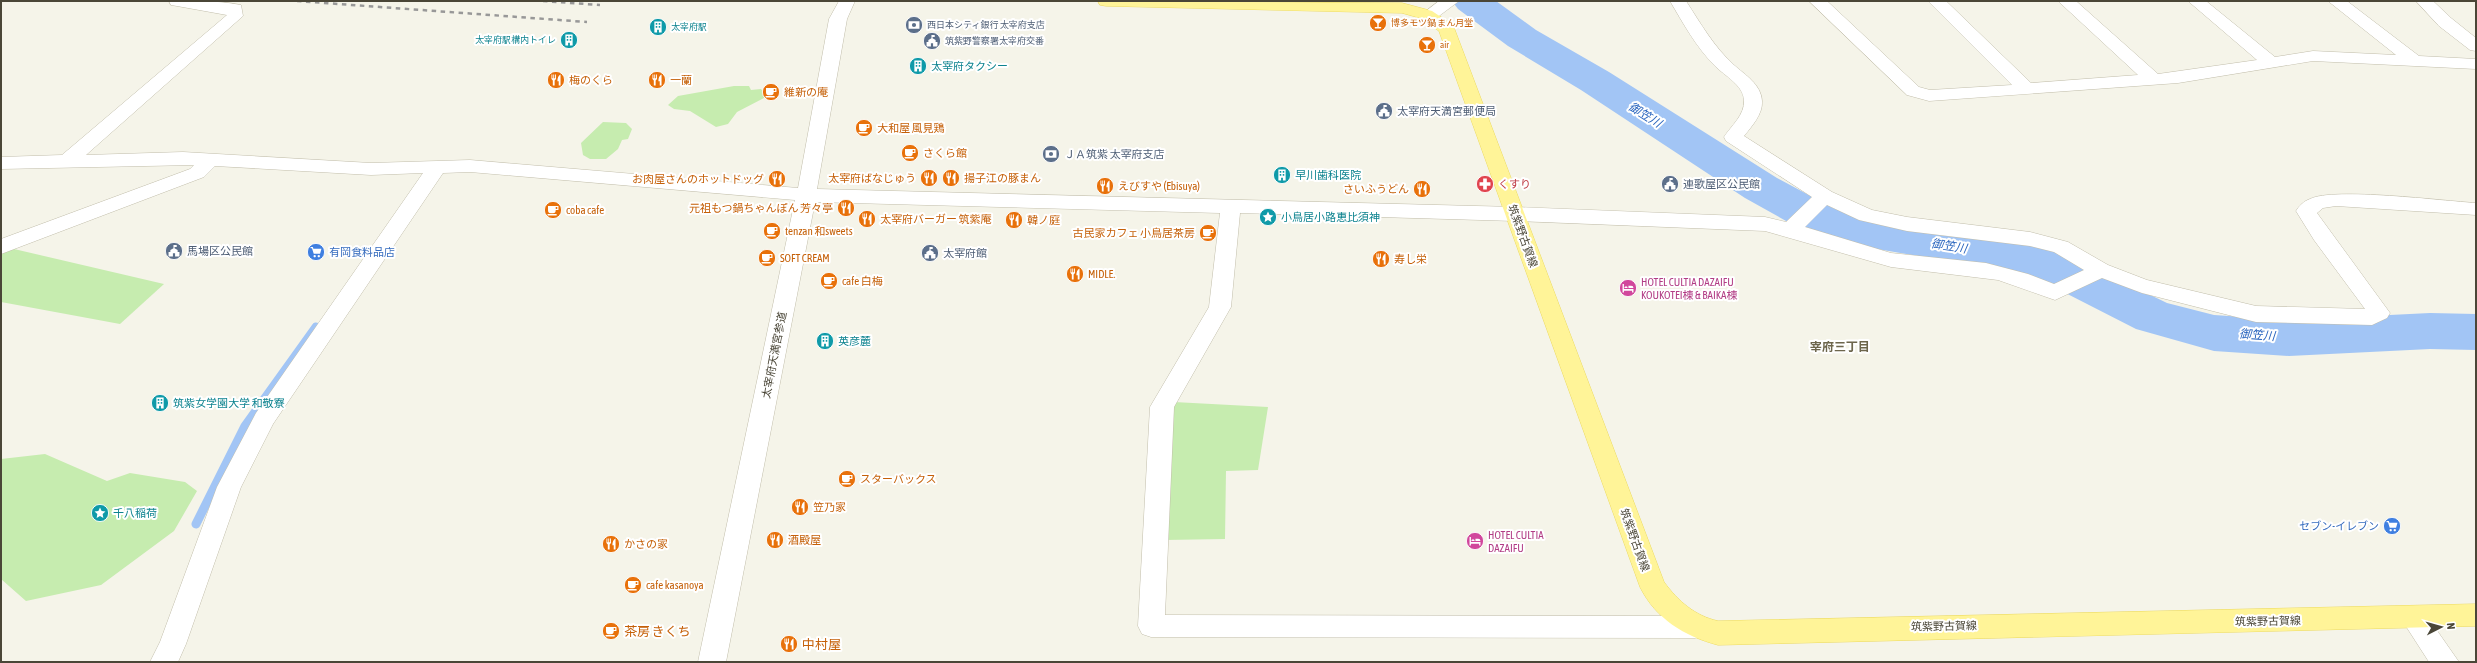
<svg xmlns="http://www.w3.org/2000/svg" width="2477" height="663" viewBox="0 0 2477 663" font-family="'Asap Condensed','Noto Sans JP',sans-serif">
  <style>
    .green { fill: #c6ecaf }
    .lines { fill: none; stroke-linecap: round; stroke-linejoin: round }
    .stream { stroke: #a2c5f5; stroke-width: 9 }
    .river { fill: #a2c5f5; fill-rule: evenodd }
    .street-casing { stroke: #c2beab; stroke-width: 1 }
    .primary-casing { stroke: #ecda61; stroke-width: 1 }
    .street { fill: #fff; fill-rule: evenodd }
    .primary { fill: #fff498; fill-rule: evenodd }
    .rail { stroke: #989898; stroke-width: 2.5; stroke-dasharray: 4.5 4.5; stroke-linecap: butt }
    .labels { text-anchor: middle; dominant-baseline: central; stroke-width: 4; stroke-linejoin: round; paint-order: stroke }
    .far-food-label { font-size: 9px; fill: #c56008; stroke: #fff; text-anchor: start }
    .far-service-label { font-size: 9px; fill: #4e5e75; stroke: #fff; text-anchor: start }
    .far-culture-label { font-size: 9px; fill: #0d838f; stroke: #fff; text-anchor: start }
    .culture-label { font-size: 11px; fill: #0d838f; stroke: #fff; text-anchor: start }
    .food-label { font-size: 11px; fill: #c56008; stroke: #fff; text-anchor: start }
    .service-label { font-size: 11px; fill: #4e5e75; stroke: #fff; text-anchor: start }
    .health-label { font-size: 11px; fill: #be3a42; stroke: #fff; text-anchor: start }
    .street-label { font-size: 11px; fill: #4a4637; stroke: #fff }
    .shop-label { font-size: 11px; fill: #366cbe; stroke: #fff; text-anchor: start }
    .hotel-label { font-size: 11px; fill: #b23c85; stroke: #fff; text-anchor: start }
    .water-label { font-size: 12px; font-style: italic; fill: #2864be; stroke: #fff }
    .neighbourhood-label { font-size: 12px; font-weight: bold; fill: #6d664d; stroke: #fff }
    .near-food-label { font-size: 13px; fill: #c56008; stroke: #fff; text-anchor: start }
  </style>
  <rect width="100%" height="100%" fill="#f5f4e9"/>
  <g class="green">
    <polygon points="734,86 749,86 751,90 761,89 765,94 764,98 737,112 728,124 716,127 690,111 674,109 668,105 678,96"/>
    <polygon points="603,122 626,123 632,129 628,139 622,140 618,149 606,159 590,159 583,155 581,143"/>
    <polygon points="14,249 164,284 120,324 1,302 1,254"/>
    <polygon points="1174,402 1268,407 1258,470 1226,471 1225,539 1165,540"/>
    <polygon points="45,454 107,481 130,473 185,482 197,491 174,531 101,585 26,601 1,579 1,459"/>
  </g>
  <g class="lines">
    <polyline class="stream" points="196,524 245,426 316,327"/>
    <polygon class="river" points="1452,1 1496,1 1536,30 1609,72 1777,178 1835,209 1877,219 2025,242 2076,259 2167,303 2214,315 2289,320 2430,313 2476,314 2476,350 2430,349 2289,356 2214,351 2136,329 2042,281 2018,273 1877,249 1804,231 1745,198 1581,90 1508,46 1458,9"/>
    <defs>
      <g id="street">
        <path d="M169 1C193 1 217 0 241 5L243 16 86 155 183 152 371 163 470 160 798 188 829 19 839 1H855L847 19 817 189 1515 207 1765 217 1786 222 1812 197 1726 141 1724 137C1731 126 1745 115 1744 100 1743 85 1725 76 1715 66 1696 47 1683 23 1670 1H1686C1701 24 1714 47 1734 65 1745 75 1761 84 1762 101 1763 114 1752 126 1744 136L1832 192 1872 210 1907 217 2030 232 2068 242 2108 265 2147 280 2256 306 2365 309 2314 240 2296 211C2299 206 2304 201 2310 199 2333 187 2444 201 2476 203V215L2336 206 2323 208 2317 213 2390 313 2387 318 2372 325 2256 322 2142 293 2102 278 2055 300 1998 280 1891 267 1765 231 1515 221 1240 213 1231 307 1174 407 1165 615 1695 616 1704 619 1708 627 1704 635 1695 638 1151 637 1142 634 1138 626 1150 407 1209 307 1220 213 815 202 726 662H698L795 200 470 172 443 173 273 424 241 487 186 644 178 662H150L160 642 217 487 256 413 423 173 371 175 215 166 204 177 1 254V239L190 169 194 165 1 169V157L62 155 227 15 177 6 171 5ZM1827 205 1859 220 1907 231 2030 246 2054 252 2084 270 2054 284 2028 274 1986 263 1891 253 1805 227Z"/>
        <polygon points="1439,1 1459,1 1435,19 1423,19 1421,15"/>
        <polygon points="1809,1 1827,1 1919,87 1930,90 2012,85 1928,1 1946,1 2031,83 2138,75 2058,1 2076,1 2158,74 2257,60 2188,1 2206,1 2275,57 2313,51 2396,55 2328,1 2347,1 2419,56 2476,59 2476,69 2313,61 2178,83 1929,101 1907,95"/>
        <polygon points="2416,1 2433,1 2451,18 2476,38 2476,51 2470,50 2439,26"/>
        <polygon points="2413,606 2422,609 2459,662 2429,662 2400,617 2404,609"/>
      </g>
      <path id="primary" d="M1098 1 1402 3 1432 11 1453 25 1664 582C1678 601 1695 616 1718 621L2476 604V626L1718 645C1684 636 1656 619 1640 587L1439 31 1420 18 1402 13 1106 6 1100 5Z"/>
    </defs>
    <use href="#street" class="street-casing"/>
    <use href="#primary" class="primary-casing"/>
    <use href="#street" class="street"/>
    <use href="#primary" class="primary"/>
    <g class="rail">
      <polyline points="297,1 587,22"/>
      <polyline points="543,1 600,5"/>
    </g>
  </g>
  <defs>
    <symbol id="bar-disc" viewBox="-11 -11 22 22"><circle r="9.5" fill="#e8710a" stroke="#fff"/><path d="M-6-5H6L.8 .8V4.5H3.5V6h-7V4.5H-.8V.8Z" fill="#fff"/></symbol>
    <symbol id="bank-disc" viewBox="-11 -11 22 22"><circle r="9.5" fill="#5c6f8a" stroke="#fff"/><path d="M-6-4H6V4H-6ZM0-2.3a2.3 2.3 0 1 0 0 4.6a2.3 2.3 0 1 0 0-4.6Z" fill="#fff"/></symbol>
    <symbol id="building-disc" viewBox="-11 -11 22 22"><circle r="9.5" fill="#0f9aa8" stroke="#fff"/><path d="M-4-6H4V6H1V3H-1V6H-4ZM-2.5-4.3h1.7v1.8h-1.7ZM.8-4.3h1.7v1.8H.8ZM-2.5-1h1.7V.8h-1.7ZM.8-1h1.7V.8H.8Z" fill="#fff"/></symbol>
    <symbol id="civic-disc" viewBox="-11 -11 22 22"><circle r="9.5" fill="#5c6f8a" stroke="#fff"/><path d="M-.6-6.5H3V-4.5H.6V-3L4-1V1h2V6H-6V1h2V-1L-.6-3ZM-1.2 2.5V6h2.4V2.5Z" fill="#fff"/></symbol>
    <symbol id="restaurant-disc" viewBox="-11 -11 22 22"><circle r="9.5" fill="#e8710a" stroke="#fff"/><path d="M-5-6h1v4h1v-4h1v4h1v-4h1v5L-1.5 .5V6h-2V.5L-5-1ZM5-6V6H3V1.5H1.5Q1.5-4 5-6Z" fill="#fff"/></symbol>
    <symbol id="cafe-disc" viewBox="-11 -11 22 22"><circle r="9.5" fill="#e8710a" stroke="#fff"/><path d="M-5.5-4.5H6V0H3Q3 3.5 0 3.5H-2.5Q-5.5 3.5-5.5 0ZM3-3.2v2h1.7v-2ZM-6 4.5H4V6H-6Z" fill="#fff"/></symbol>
    <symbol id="pharmacy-disc" viewBox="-11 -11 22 22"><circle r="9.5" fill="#e0444e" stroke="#fff"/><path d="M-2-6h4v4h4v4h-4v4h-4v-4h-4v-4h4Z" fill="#fff"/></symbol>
    <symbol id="sight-disc" viewBox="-11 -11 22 22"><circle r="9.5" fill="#0f9aa8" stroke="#fff"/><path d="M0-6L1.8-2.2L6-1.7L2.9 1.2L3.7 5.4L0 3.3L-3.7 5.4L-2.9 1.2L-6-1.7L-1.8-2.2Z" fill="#fff"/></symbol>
    <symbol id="supermarket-disc" viewBox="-11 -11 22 22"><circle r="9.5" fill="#3f7fe0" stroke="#fff"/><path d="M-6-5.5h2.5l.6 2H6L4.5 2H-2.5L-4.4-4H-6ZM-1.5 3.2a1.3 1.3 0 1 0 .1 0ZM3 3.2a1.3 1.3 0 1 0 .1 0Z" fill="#fff"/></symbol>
    <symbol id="hotel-disc" viewBox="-11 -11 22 22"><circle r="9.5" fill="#d1479c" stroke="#fff"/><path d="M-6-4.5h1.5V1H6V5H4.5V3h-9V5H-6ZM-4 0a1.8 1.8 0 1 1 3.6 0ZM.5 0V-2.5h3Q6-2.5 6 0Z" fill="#fff"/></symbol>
  </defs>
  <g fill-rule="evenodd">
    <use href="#bar-disc" x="1368" y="13" width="20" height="20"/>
    <use href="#bank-disc" x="904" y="15" width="20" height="20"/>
    <use href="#building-disc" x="648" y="17" width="20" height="20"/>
    <use href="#building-disc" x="559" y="30" width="20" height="20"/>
    <use href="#civic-disc" x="922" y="31" width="20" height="20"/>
    <use href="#bar-disc" x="1417" y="35" width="20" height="20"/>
    <use href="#building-disc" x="908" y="56" width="20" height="20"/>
    <use href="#restaurant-disc" x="546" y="70" width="20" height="20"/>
    <use href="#restaurant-disc" x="647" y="70" width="20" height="20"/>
    <use href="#cafe-disc" x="761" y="82" width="20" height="20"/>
    <use href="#civic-disc" x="1374" y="101" width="20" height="20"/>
    <use href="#cafe-disc" x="854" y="118" width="20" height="20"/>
    <use href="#cafe-disc" x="900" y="143" width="20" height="20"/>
    <use href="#bank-disc" x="1041" y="144" width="20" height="20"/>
    <use href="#building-disc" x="1272" y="165" width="20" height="20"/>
    <use href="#restaurant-disc" x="919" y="168" width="20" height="20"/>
    <use href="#restaurant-disc" x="941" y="168" width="20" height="20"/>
    <use href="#restaurant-disc" x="767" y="169" width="20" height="20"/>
    <use href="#pharmacy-disc" x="1475" y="174" width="20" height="20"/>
    <use href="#civic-disc" x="1660" y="174" width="20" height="20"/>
    <use href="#restaurant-disc" x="1095" y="176" width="20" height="20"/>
    <use href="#restaurant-disc" x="1412" y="179" width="20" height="20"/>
    <use href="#restaurant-disc" x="836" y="198" width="20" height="20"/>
    <use href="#cafe-disc" x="543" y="200" width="20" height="20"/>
    <use href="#sight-disc" x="1258" y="207" width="20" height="20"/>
    <use href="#restaurant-disc" x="857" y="209" width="20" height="20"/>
    <use href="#restaurant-disc" x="1004" y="210" width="20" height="20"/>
    <use href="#cafe-disc" x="762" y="221" width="20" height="20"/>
    <use href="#cafe-disc" x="1198" y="223" width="20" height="20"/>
    <use href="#civic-disc" x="164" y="241" width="20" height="20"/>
    <use href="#supermarket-disc" x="306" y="242" width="20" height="20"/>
    <use href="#civic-disc" x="920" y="243" width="20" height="20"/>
    <use href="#cafe-disc" x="757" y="248" width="20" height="20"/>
    <use href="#restaurant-disc" x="1371" y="249" width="20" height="20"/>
    <use href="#restaurant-disc" x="1065" y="264" width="20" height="20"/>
    <use href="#cafe-disc" x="819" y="271" width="20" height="20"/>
    <use href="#hotel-disc" x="1618" y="278" width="20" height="20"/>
    <use href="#building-disc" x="815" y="331" width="20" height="20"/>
    <use href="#building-disc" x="150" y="393" width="20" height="20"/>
    <use href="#cafe-disc" x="837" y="469" width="20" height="20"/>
    <use href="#restaurant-disc" x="790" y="497" width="20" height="20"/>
    <use href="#sight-disc" x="90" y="503" width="20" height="20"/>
    <use href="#supermarket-disc" x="2382" y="516" width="20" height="20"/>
    <use href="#restaurant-disc" x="765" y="530" width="20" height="20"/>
    <use href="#hotel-disc" x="1465" y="531" width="20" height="20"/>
    <use href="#restaurant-disc" x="601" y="534" width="20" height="20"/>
    <use href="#cafe-disc" x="623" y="575" width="20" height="20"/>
    <use href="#cafe-disc" x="601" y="621" width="20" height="20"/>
    <use href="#restaurant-disc" x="779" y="634" width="20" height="20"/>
  </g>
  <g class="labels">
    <g class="far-food-label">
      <text x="1391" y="23">博多モツ鍋 まん月堂</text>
      <text x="1440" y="45">air</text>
    </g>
    <g class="far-service-label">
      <text x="927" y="25">西日本シティ銀行 太宰府支店</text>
      <text x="945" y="41">筑紫野警察署太宰府交番</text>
    </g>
    <g class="far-culture-label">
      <text x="671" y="27">太宰府駅</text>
      <text x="556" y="40" text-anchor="end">太宰府駅構内トイレ</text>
    </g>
    <g class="culture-label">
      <text x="931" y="66">太宰府タクシー</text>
      <text x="1295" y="175">早川歯科医院</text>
      <text x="1281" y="217">小鳥居小路恵比須神</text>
      <text x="838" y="341">英彦麓</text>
      <text x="173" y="403">筑紫女学園大学 和敬寮</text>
      <text x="113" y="513">千八稲荷</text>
    </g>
    <g class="food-label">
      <text x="569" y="80">梅のくら</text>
      <text x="670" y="80">一蘭</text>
      <text x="784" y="92">維新の庵</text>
      <text x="877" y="128">大和屋 風見鶏</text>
      <text x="923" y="153">さくら館</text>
      <text x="916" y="178" text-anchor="end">太宰府ばなじゅう</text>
      <text x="964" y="178">揚子江の豚まん</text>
      <text x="764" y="179" text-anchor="end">お肉屋さんのホットドッグ</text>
      <text x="1118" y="186">えびすや (Ebisuya)</text>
      <text x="1409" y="189" text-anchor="end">さいふうどん</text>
      <text x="833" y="208" text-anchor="end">元祖もつ鍋ちゃんぽん 芳々亭</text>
      <text x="566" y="210">coba cafe</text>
      <text x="880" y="219">太宰府バーガー 筑紫庵</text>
      <text x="1027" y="220">韓ノ庭</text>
      <text x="785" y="231">tenzan 和sweets</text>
      <text x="1195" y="233" text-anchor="end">古民家カフェ 小鳥居茶房</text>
      <text x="780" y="258">SOFT CREAM</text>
      <text x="1394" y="259">寿し栄</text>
      <text x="1088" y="274">MIDLE.</text>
      <text x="842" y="281">cafe 白梅</text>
      <text x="860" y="479">スターバックス</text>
      <text x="813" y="507">笠乃家</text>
      <text x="788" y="540">酒殿屋</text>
      <text x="624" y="544">かさの家</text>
      <text x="646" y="585">cafe kasanoya</text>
    </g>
    <g class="service-label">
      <text x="1397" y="111">太宰府天満宮郵便局</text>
      <text x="1064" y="154">ＪＡ筑紫 太宰府支店</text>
      <text x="1683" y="184">連歌屋区公民館</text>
      <text x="187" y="251">馬場区公民館</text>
      <text x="943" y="253">太宰府館</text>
    </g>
    <g class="health-label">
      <text x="1498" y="184">くすり</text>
    </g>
    <g class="street-label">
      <text transform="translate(1523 236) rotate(70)">筑紫野古賀線</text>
      <text transform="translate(774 355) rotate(-79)">太宰府天満宮参道</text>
      <text transform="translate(1635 540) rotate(70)">筑紫野古賀線</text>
      <text transform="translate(2268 621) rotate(-1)">筑紫野古賀線</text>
      <text transform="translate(1944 626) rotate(-1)">筑紫野古賀線</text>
    </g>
    <g class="shop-label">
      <text x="329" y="252">有岡食料品店</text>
      <text x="2379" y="526" text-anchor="end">セブン-イレブン</text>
    </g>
    <g class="hotel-label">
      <text x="1641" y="282">HOTEL CULTIA DAZAIFU<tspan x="1641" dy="13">KOUKOTEI棟 &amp; BAIKA棟</tspan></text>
      <text x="1488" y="535">HOTEL CULTIA<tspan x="1488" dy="13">DAZAIFU</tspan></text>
    </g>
    <g class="water-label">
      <text transform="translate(1645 115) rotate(32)">御笠川</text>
      <text transform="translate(1949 246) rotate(9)">御笠川</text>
      <text transform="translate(2257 335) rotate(4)">御笠川</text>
    </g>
    <g class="neighbourhood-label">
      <text x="1840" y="347">宰府三丁目</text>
    </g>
    <g class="near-food-label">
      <text x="624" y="631">茶房 きくち</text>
      <text x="802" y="644">中村屋</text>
    </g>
  </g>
  <rect width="2477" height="663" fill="none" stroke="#4a4637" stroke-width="4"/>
  <g transform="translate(2441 627) rotate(84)" stroke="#ffffff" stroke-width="3" paint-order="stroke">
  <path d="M0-3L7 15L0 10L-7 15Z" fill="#4a4637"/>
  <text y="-6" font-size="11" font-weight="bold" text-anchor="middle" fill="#4a4637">N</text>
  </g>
</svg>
